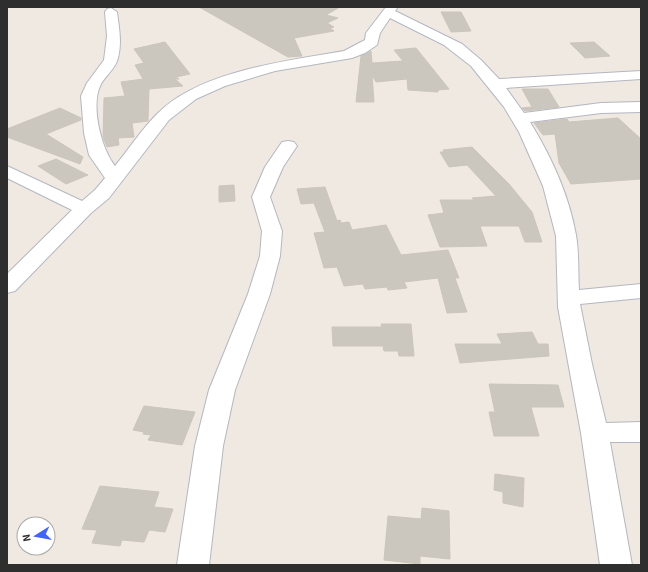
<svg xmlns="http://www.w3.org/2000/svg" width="648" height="572" viewBox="0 0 648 572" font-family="'Source Sans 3',sans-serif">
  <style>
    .building { fill: #cbc7bf; stroke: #cbc5ba }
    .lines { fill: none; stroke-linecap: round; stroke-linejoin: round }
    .minor-casing { stroke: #b4b7c1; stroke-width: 2 }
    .minor { fill: #fff; fill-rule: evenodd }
  </style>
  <rect width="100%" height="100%" fill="#efe9e1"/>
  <g class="building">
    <polygon points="199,7 340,7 326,15 338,18 327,23 334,27 330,28 334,31 294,38 302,56 288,57"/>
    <polygon points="441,12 461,12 471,31 451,32"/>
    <polygon points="165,42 190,74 176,77 179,79 175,79 183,86 149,89 148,121 132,123 134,137 118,138 119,145 107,147 103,137 104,98 125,96 121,82 143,79 135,65 144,63 134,49"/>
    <polygon points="594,42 610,56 585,58 570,43"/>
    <polygon points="416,48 449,89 438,90 438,92 408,90 407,79 376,82 372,75 374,102 356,102 361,56 371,51 372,63 403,61 394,50"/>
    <polygon points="522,89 548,89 559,107 525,111 522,108 532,107"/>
    <polygon points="60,108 81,118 81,120 46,134 83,157 80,164 7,137 7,129"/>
    <polygon points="618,118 641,139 641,179 571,184 559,163 555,134 543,135 534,123 567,119 569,122"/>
    <polygon points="472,147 509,184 532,212 542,242 525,242 519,226 480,226 487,246 440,247 428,215 444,213 440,200 474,200 472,198 496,196 467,165 449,167 440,152 444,152 443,150"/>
    <polygon points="56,159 88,175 66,184 38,166"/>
    <polygon points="234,185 235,201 219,202 219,186"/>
    <polygon points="325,187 337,221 340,220 341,223 349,222 352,230 386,225 401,255 448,250 459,278 455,278 467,312 447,313 438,278 404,282 407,288 388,290 387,287 365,289 363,284 344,286 337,267 324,268 314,233 325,232 314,203 301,204 297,189"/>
    <polygon points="381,324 411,324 414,356 399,356 398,351 384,351 383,346 333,346 332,327 382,327"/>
    <polygon points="532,332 538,344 548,344 549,356 460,363 455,344 502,344 497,334"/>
    <polygon points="489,384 558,385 564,407 531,407 539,436 494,436 489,412 495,412"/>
    <polygon points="144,406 195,412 182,445 148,440 151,435 143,434 144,432 133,430"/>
    <polygon points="495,474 524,478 523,507 503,503 503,492 494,490"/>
    <polygon points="100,486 159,492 154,507 173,509 165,532 149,530 144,542 122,540 120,546 92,543 97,530 82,529"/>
    <polygon points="422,508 449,511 450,559 420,556 420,564 384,560 388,516 421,519"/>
  </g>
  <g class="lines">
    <defs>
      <g id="minor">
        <path d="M386 7H398L395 11 462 44 481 60 499 79 641 71V79L506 88 524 113 601 103 641 102V112L601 113 530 122C551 156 569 195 576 235 579 253 578 272 579 290L641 284V298L580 304 592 364 606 423 641 422V442H610L632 565H600L581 433 558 307 556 236 543 186 519 132 504 107 471 66 444 45 390 18 380 33 377 45 365 53 352 58 275 71 225 86 196 99 169 120 109 198 91 213 15 291 7 293V274L72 210 7 178V166L82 201 95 190 105 178 89 155 84 133 81 96 87 83 104 60 107 36 105 12 107 9 111 8 117 12C119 28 122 42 118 58 116 68 106 75 101 84 90 105 101 148 115 166 129 149 141 130 157 114 199 71 286 61 344 51L365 40 366 33Z"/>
        <polygon points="288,141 294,142 297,146 283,167 270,197 282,231 280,256 270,294 235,390 223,446 209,565 177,565 195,446 209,390 248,294 260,256 262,231 252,197 265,167 282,142"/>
      </g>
    </defs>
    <use href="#minor" class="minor-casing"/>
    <use href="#minor" class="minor"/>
  </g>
  <rect width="648" height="572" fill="none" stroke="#2e2e2e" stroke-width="16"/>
  <g transform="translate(36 536) rotate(259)"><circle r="19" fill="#ffffff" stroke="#ababab"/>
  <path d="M0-3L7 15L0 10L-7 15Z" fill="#4264fb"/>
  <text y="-6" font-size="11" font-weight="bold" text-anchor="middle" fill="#2e2e2e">N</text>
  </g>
</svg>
